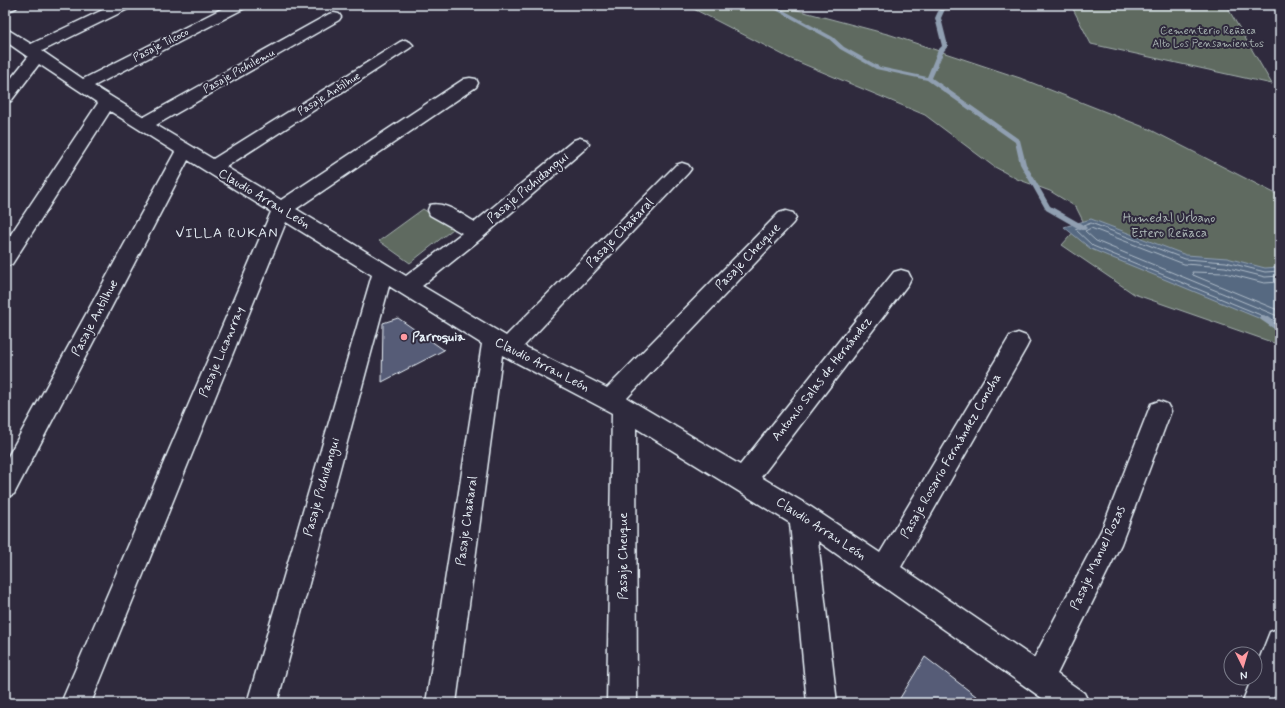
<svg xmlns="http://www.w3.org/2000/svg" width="1285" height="708" viewBox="0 0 1285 708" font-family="Mynerve,sans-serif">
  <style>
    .green { fill: #5e6b61; stroke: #a3aeac }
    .water { fill: #566981; stroke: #909fb1 }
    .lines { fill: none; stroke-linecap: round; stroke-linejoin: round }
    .shore { stroke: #aebbc8; stroke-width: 1 }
    .stream { fill: #909fb1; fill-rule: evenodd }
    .building { fill: #565b77; stroke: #e8f1f8 }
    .minor-casing { stroke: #e8f1f8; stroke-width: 3 }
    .minor { fill: #2f2a3d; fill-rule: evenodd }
    .poi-dot { fill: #ff9aa2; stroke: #2f2a3d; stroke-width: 1.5 }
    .labels { text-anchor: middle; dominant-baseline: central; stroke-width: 4; stroke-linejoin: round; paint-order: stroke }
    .far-park-label { font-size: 11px; fill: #aab5b4; stroke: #2f2a3d }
    .far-street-label { font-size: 11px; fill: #e8f1f8; stroke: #2f2a3d }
    .street-label { font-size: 13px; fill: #e8f1f8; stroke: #2f2a3d }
    .park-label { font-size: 13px; fill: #aab5b4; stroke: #2f2a3d }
    .poi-label { font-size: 13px; font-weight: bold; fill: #e8f1f8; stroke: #2f2a3d; text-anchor: start }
    .neighbourhood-label { font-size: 14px; letter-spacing: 1px; fill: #e8f1f8; stroke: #2f2a3d }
  </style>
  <rect width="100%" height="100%" fill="#2f2a3d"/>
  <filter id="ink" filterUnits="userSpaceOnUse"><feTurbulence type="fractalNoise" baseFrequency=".025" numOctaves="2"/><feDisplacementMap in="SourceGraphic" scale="8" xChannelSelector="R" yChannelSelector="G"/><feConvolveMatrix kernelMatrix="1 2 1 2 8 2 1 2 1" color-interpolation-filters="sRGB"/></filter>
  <g filter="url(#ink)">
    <g class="green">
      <polygon points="686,5 778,5 891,35 1020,78 1149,129 1280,196 1280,345 1134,294 1062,245 1083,221 1076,207 1050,191 1017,179 993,166 925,115 789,58"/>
      <polygon points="1071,5 1228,5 1230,12 1272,84 1091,44"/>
      <polygon points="423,209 453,229 410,263 379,241"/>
    </g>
    <polygon class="water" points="1091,219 1186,255 1227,258 1265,268 1280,267 1280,327 1091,249 1064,227"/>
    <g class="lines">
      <g class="shore">
        <polyline points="1280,271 1265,272 1226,262 1185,259 1091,223 1075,229 1093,246 1280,323"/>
        <polyline points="1280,276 1265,277 1225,267 1184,264 1091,228 1085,231 1096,241 1280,317"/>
        <polyline points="1280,282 1264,283 1225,273 1192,272 1193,275 1280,311"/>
      </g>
      <g class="stream">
        <polygon points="767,5 774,5 833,37 844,47 880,67 927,77 938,50 942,46 935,18 941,5 947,5 941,18 948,46 944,51 932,78 1020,140 1026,164 1050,206 1085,226 1087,228 1085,230 1081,230 1046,210 1020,164 1015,142 927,80 876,69 840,49 829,39"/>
        <polygon points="1264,315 1280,326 1280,333 1261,320 1260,318 1261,316"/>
      </g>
    </g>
    <g class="building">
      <polygon points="398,318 444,350 382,382 383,323"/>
      <polygon points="925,657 985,703 897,703"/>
    </g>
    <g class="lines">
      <defs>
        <g id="minor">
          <polygon points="5,5 18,5 16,8 5,12"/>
          <path d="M113 5H132L130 8 42 51 83 79 229 5H247L245 8 94 86 144 117 329 14 334 13 339 14 341 17 339 20 156 125 213 159 400 42 405 40 410 42 413 45 410 48 226 167 281 200 464 79 470 78 476 79 478 83 476 87 296 209 406 276 462 233 430 215 428 210 430 205C445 201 462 215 475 222L574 140 580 138 586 140 589 144 586 148 483 237 422 286 506 336 676 165 682 163 688 165 691 169 688 173 524 346 607 388 779 213 786 211 793 213 796 218 793 223 627 398 740 465 894 272 901 270 908 272 911 278 908 284 761 477 811 507 880 553 1010 336 1018 333 1026 336 1029 342 1026 348 901 567 1034 658 1102 529 1151 404 1159 401 1167 404 1171 411 1121 544 1057 674 1084 693 1089 703H1049L818 541 837 703H807L790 523 636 428 637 703H607L612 413 502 355 456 703H426L482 344 389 286 277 703H247L372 275 286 222 91 703H61L271 212 188 160 14 494 5 498V462L175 152 110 111 12 264 5 267V243L98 103 39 64 11 101 5 102V86L28 57 5 41V29L10 31 31 44Z"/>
          <polygon points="1280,628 1280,680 1272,703 1242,703 1252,678 1255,678 1255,670 1270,632"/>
        </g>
      </defs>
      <use href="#minor" class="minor-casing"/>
      <use href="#minor" class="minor"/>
    </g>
  </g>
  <circle class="poi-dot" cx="404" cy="337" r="4"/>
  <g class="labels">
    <g class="far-park-label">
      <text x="1208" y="31">Cementerio Reñaca<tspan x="1208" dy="13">Alto Los Pensamientos</tspan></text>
    </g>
    <g class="far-street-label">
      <text transform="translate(161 45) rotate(-27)">Pasaje Tilcoco</text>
      <text transform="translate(239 71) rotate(-29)">Pasaje Pichilemu</text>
      <text transform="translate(329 94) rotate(-32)">Pasaje Antilhue</text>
    </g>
    <g class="street-label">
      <text transform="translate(528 188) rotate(-40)">Pasaje Pichidangui</text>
      <text transform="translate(264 199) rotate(31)">Claudio Arrau León</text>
      <text transform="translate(620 233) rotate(-46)">Pasaje Chañaral</text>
      <text transform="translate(748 257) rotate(-46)">Pasaje Cheuque</text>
      <text transform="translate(95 318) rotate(-62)">Pasaje Antilhue</text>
      <text transform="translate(222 352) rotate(-67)">Pasaje Licanrray</text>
      <text transform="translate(542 365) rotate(27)">Claudio Arrau León</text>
      <text transform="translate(822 379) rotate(-52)">Antonio Salas de Hernández</text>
      <text transform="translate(951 456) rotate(-60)">Pasaje Rosario Fernández Concha</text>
      <text transform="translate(322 487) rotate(-74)">Pasaje Pichidangui</text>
      <text transform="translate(467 521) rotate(-82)">Pasaje Chañaral</text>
      <text transform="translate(821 529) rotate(33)">Claudio Arrau León</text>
      <text transform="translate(623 556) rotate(-90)">Pasaje Cheuque</text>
      <text transform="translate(1098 558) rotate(-65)">Pasaje Manuel Rozas</text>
    </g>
    <g class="park-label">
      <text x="1169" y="218">Humedal Urbano<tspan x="1169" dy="15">Estero Reñaca</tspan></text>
    </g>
    <g class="poi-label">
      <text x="412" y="337">Parroquia</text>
    </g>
    <g class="neighbourhood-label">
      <text x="227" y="233">VILLA RUKAN</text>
    </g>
  </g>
  <rect width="1285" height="708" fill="none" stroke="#2f2a3d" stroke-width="20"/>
  <rect x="10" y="10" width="1265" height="688" fill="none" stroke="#e8f1f8" stroke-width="1.5" filter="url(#ink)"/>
  <g transform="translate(1243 666) rotate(175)"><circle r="19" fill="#2f2a3d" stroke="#797a88"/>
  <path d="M0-3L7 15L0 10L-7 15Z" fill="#ff9aa2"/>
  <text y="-6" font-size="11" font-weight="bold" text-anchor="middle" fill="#e8f1f8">N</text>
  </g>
</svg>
